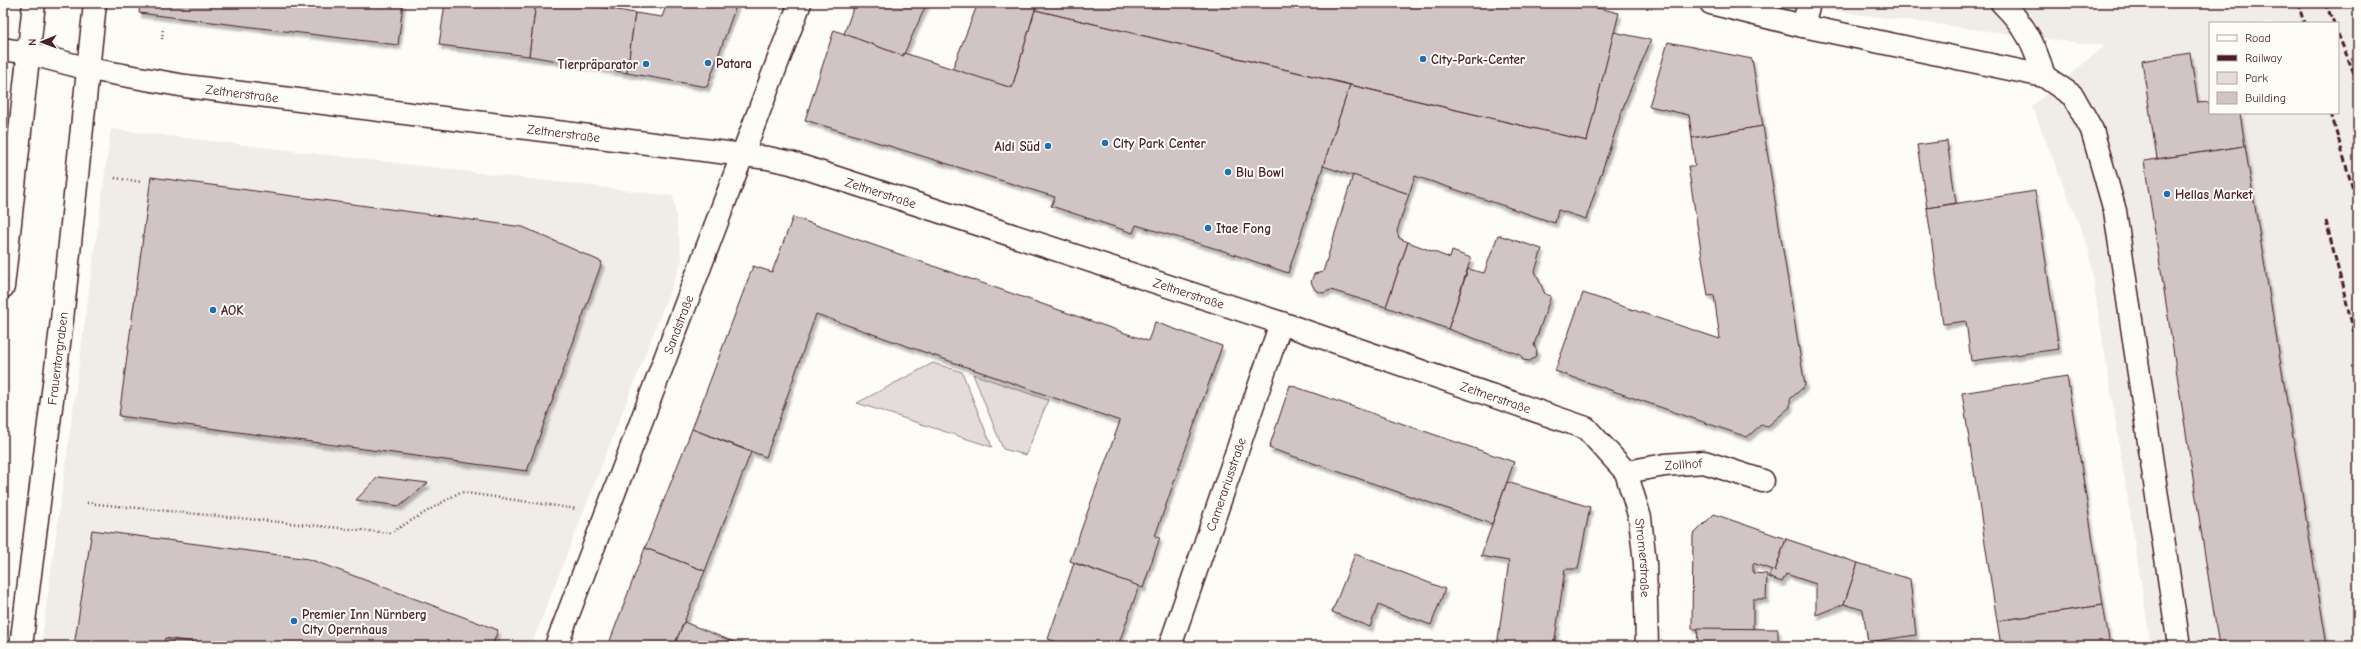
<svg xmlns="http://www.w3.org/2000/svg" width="2361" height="649" viewBox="0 0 2361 649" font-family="'Comic Neue',sans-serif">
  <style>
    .built { fill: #f0ece8; fill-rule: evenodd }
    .green { fill: #e3dcda; stroke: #967e82 }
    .building { fill: #d0c5c4; stroke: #4a1f2b; filter: url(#shadow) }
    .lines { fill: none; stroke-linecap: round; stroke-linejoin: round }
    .minor-casing { stroke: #4a1f2b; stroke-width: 25 }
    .major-casing { stroke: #4a1f2b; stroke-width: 25 }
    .path { stroke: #4a1f2b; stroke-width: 2.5; stroke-dasharray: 1 3; stroke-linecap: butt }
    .minor { stroke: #fdfcf7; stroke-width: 22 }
    .major { stroke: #fdfcf7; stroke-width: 22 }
    .rail { stroke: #4a1f2b; stroke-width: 3; stroke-dasharray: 6 3; stroke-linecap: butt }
    .poi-dot { fill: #1f6fb2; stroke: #fdfcf7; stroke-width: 1.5 }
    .labels { text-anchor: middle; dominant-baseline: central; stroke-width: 4; stroke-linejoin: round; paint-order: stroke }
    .poi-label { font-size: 13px; font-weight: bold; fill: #4a1f2b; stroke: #fdfcf7; text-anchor: start }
    .street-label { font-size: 13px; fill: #4a1f2b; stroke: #fdfcf7 }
  </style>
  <defs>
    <filter id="shadow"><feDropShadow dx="2.5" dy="4.5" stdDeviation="1" flood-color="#0004"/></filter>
  </defs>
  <rect width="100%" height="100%" fill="#fdfcf7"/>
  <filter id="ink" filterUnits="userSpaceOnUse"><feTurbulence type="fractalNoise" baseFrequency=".025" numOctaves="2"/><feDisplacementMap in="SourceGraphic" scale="8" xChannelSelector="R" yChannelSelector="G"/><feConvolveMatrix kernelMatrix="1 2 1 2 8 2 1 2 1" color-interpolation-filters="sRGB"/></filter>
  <g filter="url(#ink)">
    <g class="built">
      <path d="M1771 3H2358V646H2151L2088 247 2032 106 2105 46ZM2210 23H2338V113H2210Z"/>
      <polygon points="111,129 673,196 682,260 531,646 41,646"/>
    </g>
    <g class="green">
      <polygon points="933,363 962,372 992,447 857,403"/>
      <polygon points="973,374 1048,400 1026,455 1003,449"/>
    </g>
    <g class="building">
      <polygon points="140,3 403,3 398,45 139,13"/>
      <polygon points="445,3 536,3 529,56 439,45"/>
      <polygon points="536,3 575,3 635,13 627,73 529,56"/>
      <polygon points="667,3 737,3 707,87 627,73 635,13 662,17"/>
      <polygon points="855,3 927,3 903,56 844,34"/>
      <polygon points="978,3 1037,3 1012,88 952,70"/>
      <polygon points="1037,3 1576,3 1619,13 1587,141 1035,10"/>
      <polygon points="1035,10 1350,85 1288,273 1224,251 1136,225 1133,233 1051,206 1055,197 805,120 834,30 903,56 904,53 1012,88"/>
      <polygon points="1614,32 1651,40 1625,102 1586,219 1558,210 1555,223 1415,176 1409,194 1323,166 1350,85 1587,141"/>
      <polygon points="1668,42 1752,59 1763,126 1692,138 1689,115 1649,106"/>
      <polygon points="2190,53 2198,103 2210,102 2210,113 2240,113 2245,146 2157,159 2142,61"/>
      <polygon points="1763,126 1805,386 1790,399 1790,407 1768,426 1761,425 1747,437 1555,371 1583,293 1720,339 1714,295 1708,296 1688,166 1695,166 1692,138"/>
      <polygon points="1947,141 1956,203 1927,208 1917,145"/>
      <polygon points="2245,146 2327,646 2219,646 2144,161"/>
      <polygon points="1353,175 1409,194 1397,231 1399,238 1408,242 1386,307 1331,290 1323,293 1315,290 1311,282 1314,274 1323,272"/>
      <polygon points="151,177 523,227 602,262 527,471 119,416"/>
      <polygon points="2035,191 2059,349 1971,361 1966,321 1943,324 1927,208"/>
      <polygon points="793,217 1148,341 1155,322 1222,346 1155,536 1160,537 1143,588 1070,561 1120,421 816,314 766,457 692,429 753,266 772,272"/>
      <polygon points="1498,235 1542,249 1535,271 1545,294 1551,296 1534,345 1537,351 1535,357 1530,361 1523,360 1521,355 1448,329 1468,269 1484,273"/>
      <polygon points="1408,242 1450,258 1452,251 1471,258 1448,329 1386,307"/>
      <polygon points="2067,376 2103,605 1997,621 1962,393"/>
      <polygon points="1290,385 1514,462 1492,524 1269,448"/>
      <polygon points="692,429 751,452 705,571 645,548"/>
      <polygon points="378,477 428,483 400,506 356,500"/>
      <polygon points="1507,482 1590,507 1578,569 1565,569 1554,646 1497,646 1509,561 1481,556"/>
      <polygon points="1714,514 1786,539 1775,571 1753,563 1753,573 1767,574 1766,599 1753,599 1753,629 1692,629 1693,535"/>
      <polygon points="92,530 309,559 498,630 492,646 221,646 165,638 164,646 74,646"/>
      <polygon points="1786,539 1858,563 1844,604 1816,615 1816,584 1786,574 1782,582 1768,577 1772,570 1775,571"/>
      <polygon points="645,548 705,571 674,646 608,646"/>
      <polygon points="1355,554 1445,589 1431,625 1378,605 1370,627 1332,612"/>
      <polygon points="1074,563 1139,586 1118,646 1070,646 1048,639"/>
      <polygon points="1858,563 1910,579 1916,635 1868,642 1863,610 1844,604"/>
      <polygon points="2103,605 2110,646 2001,646 1997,621"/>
      <polygon points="684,622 744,646 674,646"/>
      <polygon points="1698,628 1778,629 1778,646 1697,646"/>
    </g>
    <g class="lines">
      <defs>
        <g id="minor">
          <polyline points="1711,3 1803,26 2044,76 2073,96 2092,130 2115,211 2179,646"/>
          <path d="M2002 3C2026 27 2034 43 2044 76"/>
          <polyline points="1803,26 1809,3"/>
          <polyline points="3,49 28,53"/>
          <path id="s1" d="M89 69 185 86 768 158 791 163 1281 323 1586 428 1626 472 1640 518 1645 563 1647 646"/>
          <path id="s2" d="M1626 472 1665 465 1704 462 1763 481"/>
          <path id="s3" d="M556 646 800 3"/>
          <path id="s4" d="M1170 646 1281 323"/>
        </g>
        <g id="major">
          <polyline points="28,53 89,69"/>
          <polyline points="3,287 34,3"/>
          <path id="s5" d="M21 646 62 320 95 3"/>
        </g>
      </defs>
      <use href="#minor" class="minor-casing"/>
      <use href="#major" class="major-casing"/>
      <g class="path">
        <polyline points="162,39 163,27"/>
        <polyline points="115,178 142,182"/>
        <polyline points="87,503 390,533 460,492 577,509"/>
      </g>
      <use href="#minor" class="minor"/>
      <use href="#major" class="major"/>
      <g class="rail">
        <polyline points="2298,3 2304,23"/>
        <polyline points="2325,3 2334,23"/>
        <polyline points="2338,34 2358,83"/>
        <polyline points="2331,113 2358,207"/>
        <polyline points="2326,221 2358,348"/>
      </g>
    </g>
  </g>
  <g class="poi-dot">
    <circle cx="1423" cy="59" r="4"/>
    <circle cx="708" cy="63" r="4"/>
    <circle cx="646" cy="64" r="4"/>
    <circle cx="1105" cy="143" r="4"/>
    <circle cx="1048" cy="146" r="4"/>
    <circle cx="1228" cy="172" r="4"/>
    <circle cx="2167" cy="194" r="4"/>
    <circle cx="1208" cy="228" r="4"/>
    <circle cx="213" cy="310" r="4"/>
    <circle cx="294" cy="621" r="4"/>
  </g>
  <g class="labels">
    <g class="poi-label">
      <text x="1431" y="59">City-Park-Center</text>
      <text x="716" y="63">Patara</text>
      <text x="638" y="64" text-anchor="end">Tierpräparator</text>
      <text x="1113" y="143">City Park Center</text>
      <text x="1040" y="146" text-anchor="end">Aldi Süd</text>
      <text x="1236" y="172">Blu Bowl</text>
      <text x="2175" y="194">Hellas Market</text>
      <text x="1216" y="228">Itae Fong</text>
      <text x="221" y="310">AOK</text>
      <text x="302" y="614">Premier Inn Nürnberg<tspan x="302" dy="15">City Opernhaus</tspan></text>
    </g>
    <g class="street-label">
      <text stroke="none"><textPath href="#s1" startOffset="155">Zeltnerstraße</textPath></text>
      <text stroke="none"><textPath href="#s1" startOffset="479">Zeltnerstraße</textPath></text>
      <text stroke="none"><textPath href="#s1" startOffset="803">Zeltnerstraße</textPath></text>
      <text stroke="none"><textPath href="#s1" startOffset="1127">Zeltnerstraße</textPath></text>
      <text stroke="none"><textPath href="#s3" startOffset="344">Sandstraße</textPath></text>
      <text stroke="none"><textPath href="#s5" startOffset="290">Frauentorgraben</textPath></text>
      <text stroke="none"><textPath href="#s1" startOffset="1451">Zeltnerstraße</textPath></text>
      <text stroke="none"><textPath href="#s2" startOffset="58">Zollhof</textPath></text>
      <text stroke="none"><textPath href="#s4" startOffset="171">Camerariusstraße</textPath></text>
      <text stroke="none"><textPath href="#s1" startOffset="1694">Stromerstraße</textPath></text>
    </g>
  </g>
  <rect width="2361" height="649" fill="none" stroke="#fdfcf7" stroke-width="16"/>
  <rect x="8" y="8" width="2345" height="633" fill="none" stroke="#4a1f2b" stroke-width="1.5" filter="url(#ink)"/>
  <rect x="2209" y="22" width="130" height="92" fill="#fdfcf7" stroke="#b5a4a5"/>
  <rect x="2217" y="35" width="20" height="6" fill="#fdfcf7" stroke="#b5a4a5"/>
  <text x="2245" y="42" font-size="12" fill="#4a1f2b">Road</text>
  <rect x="2217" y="55" width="20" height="6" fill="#4a1f2b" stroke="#b5a4a5"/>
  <text x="2245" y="62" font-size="12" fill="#4a1f2b">Railway</text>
  <rect x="2217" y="72" width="20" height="12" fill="#e3dcda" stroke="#b5a4a5"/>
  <text x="2245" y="82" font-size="12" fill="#4a1f2b">Park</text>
  <rect x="2217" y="92" width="20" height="12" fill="#d0c5c4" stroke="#b5a4a5"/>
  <text x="2245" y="102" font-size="12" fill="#4a1f2b">Building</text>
  <g transform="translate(42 42) rotate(269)" stroke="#fdfcf7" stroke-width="3" paint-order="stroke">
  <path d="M0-3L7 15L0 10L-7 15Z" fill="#4a1f2b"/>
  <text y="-6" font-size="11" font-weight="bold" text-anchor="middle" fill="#4a1f2b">N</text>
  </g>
</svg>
